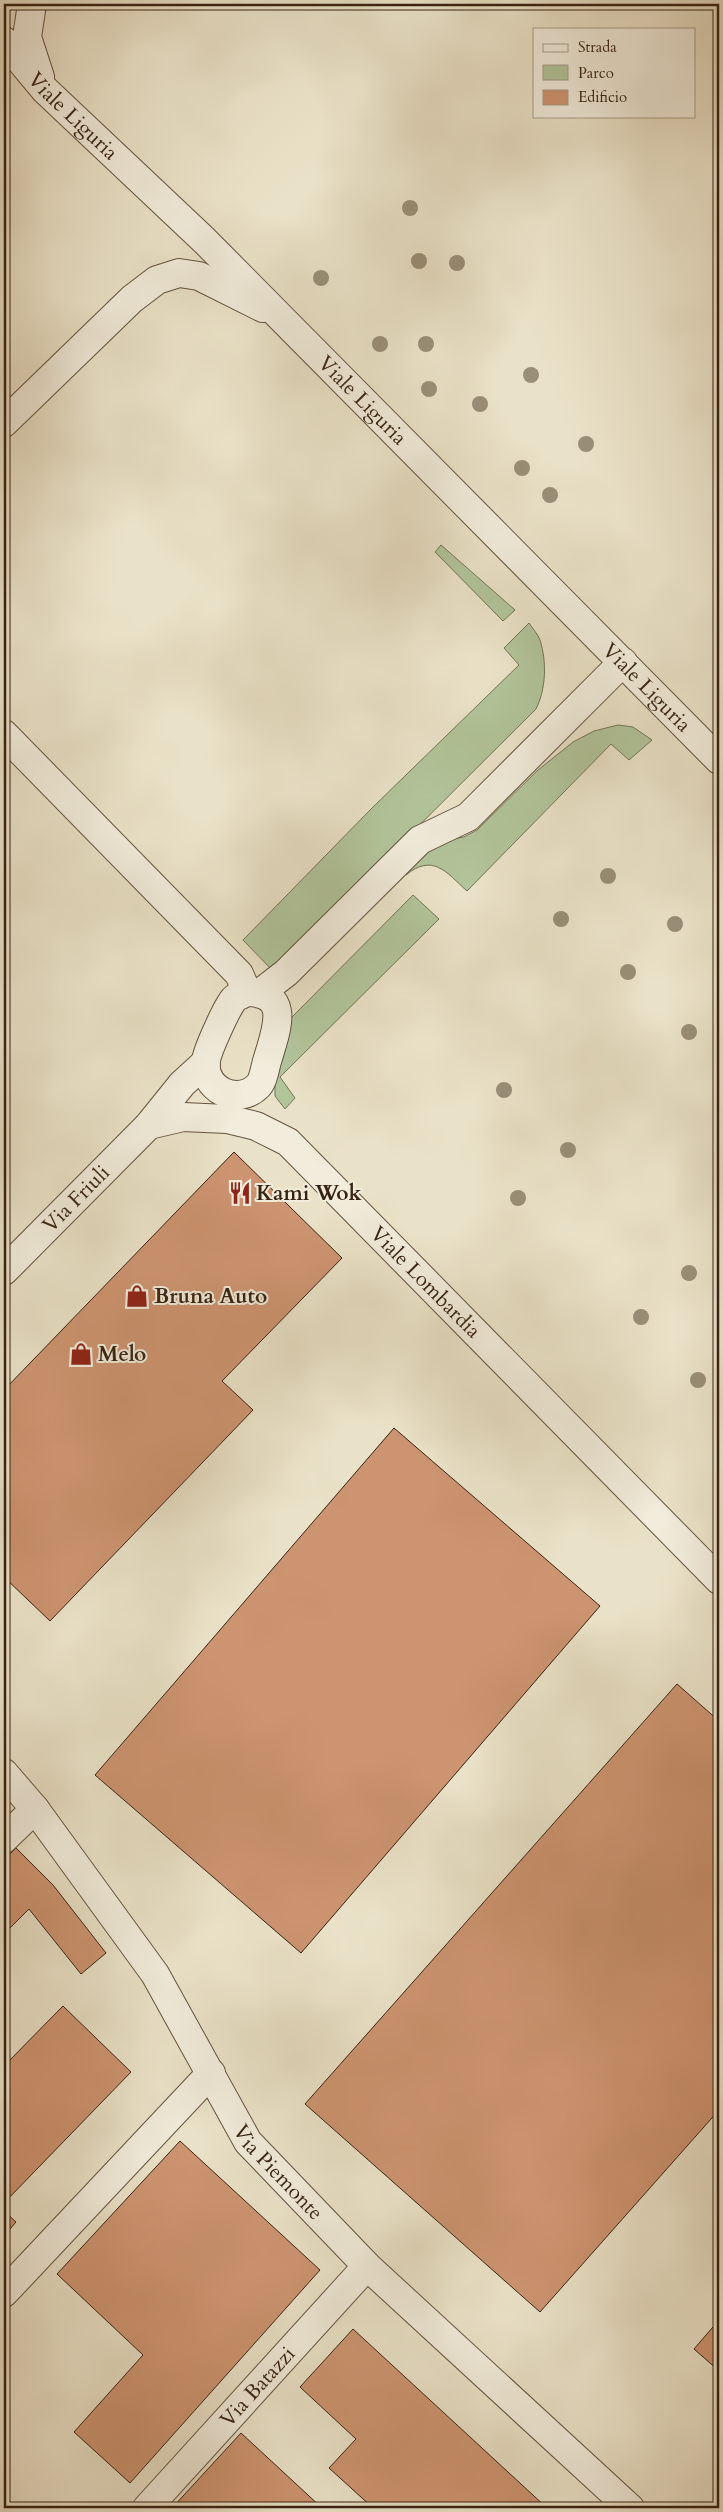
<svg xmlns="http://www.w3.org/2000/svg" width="723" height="2512" viewBox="0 0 723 2512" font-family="Cardo,serif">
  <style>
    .green { fill: #b2c49a; stroke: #757456 }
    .building { fill: #cd9471; stroke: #382313 }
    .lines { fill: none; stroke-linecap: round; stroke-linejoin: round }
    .minor-casing { stroke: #645340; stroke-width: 30 }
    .minor { stroke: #f1ecdb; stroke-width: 28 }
    .tree { fill: #998f77 }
    .labels { text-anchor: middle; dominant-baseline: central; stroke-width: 4; stroke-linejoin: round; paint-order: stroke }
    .street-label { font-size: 21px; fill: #382313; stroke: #f1ecdb }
    .poi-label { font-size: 21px; font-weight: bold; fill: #382313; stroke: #f1ecdb; text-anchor: start }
  </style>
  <rect width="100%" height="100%" fill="#eae2c8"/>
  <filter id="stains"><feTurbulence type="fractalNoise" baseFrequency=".004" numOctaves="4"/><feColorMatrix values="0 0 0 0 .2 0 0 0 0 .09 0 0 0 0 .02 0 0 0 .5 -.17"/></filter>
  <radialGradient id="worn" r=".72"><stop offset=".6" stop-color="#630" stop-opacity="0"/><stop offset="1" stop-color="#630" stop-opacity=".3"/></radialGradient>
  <g class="green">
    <polygon points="441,545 515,610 503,621 435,552"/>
    <path d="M529 623C532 628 538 634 540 640 547 662 546 689 536 709L273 971 243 940 371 809 519 665 504 648Z"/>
    <path d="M618 725 633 727 652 740 629 760 611 744 467 891C446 872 433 853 406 875L403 872 439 841 464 837 477 830 538 770 573 742 594 731Z"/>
    <polygon points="413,895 439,919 280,1077 295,1098 285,1109 275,1096 275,1081 280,1046 292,1017"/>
  </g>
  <g class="building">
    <polygon points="234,1152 342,1258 222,1381 253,1410 50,1621 4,1577 4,1390"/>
    <polygon points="394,1428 600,1606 301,1953 95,1775"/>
    <polygon points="677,1684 719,1721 719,2110 540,2312 305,2104"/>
    <polygon points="16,1848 53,1885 106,1953 81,1974 29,1909 4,1934 4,1860"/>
    <polygon points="63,2006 131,2072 4,2203 4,2066"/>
    <polygon points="180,2141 320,2270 130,2483 74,2432 143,2355 57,2274"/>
    <polygon points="4,2211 16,2222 4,2236"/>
    <polygon points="719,2320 719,2371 694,2349"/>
    <polygon points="353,2329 547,2508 373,2508 329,2468 356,2439 300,2387"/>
    <polygon points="241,2433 322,2508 172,2508"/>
  </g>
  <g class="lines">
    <defs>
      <g id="minor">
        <polyline points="32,4 27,37 40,77"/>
        <path id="s1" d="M4 41 45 90 205 241 719 760"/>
        <polyline points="4,423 132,299 157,280 179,273 199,276 263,308"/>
        <polyline points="4,734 239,974 247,992"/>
        <path d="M247 992C292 993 276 1030 268 1058 265 1066 264 1080 258 1086 248 1096 235 1097 223 1092 212 1086 204 1075 206 1061 207 1051 227 1007 234 999 237 996 243 994 247 992Z"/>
        <polyline points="260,993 286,973 420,840 468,817 623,662"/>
        <path id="s2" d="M149 1125 183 1117 227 1119 256 1126 288 1142 719 1580"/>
        <path id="s3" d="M4 1271 149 1125 182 1084 206 1062"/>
        <path id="s4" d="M4 1773 35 1809 155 1974 248 2142 367 2266 630 2508"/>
        <polyline points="4,1839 35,1809"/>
        <polyline points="4,2293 211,2073"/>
        <path id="s5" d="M147 2508 367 2266"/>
      </g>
    </defs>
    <use href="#minor" class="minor-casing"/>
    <use href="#minor" class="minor"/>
  </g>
  <g class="tree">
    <circle cx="410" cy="208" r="8"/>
    <circle cx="419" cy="261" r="8"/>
    <circle cx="457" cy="263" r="8"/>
    <circle cx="321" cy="278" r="8"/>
    <circle cx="380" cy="344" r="8"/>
    <circle cx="426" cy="344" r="8"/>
    <circle cx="531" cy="375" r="8"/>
    <circle cx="429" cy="389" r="8"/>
    <circle cx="480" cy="404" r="8"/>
    <circle cx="586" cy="444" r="8"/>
    <circle cx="522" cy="468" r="8"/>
    <circle cx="550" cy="495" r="8"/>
    <circle cx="608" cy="876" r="8"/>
    <circle cx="561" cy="919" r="8"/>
    <circle cx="675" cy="924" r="8"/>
    <circle cx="628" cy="972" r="8"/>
    <circle cx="689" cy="1032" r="8"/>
    <circle cx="504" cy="1090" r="8"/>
    <circle cx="568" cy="1150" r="8"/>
    <circle cx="518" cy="1198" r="8"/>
    <circle cx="689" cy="1273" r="8"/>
    <circle cx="641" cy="1317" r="8"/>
    <circle cx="698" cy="1380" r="8"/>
  </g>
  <defs>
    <symbol id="restaurant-bare" viewBox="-9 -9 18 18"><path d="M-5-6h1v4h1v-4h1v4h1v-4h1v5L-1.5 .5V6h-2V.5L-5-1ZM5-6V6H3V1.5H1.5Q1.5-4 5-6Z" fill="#8f2418" stroke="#f1ecdb" stroke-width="2.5" paint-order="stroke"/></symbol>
    <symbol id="shop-bare" viewBox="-9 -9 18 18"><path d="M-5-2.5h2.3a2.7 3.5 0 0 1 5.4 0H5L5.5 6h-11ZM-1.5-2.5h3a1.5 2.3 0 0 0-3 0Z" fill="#8f2418" stroke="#f1ecdb" stroke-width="2.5" paint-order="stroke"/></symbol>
  </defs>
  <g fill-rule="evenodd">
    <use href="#restaurant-bare" x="224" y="1177" width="32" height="32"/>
    <use href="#shop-bare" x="121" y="1280" width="32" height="32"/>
    <use href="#shop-bare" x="65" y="1338" width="32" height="32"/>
  </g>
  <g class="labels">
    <g class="street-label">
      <text stroke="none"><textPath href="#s1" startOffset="102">Viale Liguria</textPath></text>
      <text stroke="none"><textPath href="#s1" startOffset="508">Viale Liguria</textPath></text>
      <text stroke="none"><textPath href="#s1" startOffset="912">Viale Liguria</textPath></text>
      <text stroke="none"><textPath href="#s3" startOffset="102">Via Friuli</textPath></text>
      <text stroke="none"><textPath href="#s2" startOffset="341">Viale Lombardia</textPath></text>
      <text stroke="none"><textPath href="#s4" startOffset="486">Via Piemonte</textPath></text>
      <text stroke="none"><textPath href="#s5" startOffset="164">Via Batazzi</textPath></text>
    </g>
    <g class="poi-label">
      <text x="256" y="1193">Kami Wok</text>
      <text x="154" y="1296">Bruna Auto</text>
      <text x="98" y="1354">Melo</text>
    </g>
  </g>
  <rect width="723" height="2512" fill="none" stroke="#eae2c8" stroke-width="20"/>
  <rect x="5" y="5" width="713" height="2502" fill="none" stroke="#382313" stroke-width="2.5"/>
  <rect x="10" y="10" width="703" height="2492" fill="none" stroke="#382313"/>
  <rect x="533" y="28" width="162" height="90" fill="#f1ecdb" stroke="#a79c8b"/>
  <rect x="543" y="44" width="25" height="8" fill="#f1ecdb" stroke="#a79c8b"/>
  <text x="578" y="52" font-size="15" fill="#382313">Strada</text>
  <rect x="543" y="65" width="25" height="15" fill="#b2c49a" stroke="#a79c8b"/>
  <text x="578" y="78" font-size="15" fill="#382313">Parco</text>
  <rect x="543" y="90" width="25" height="15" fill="#cd9471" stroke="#a79c8b"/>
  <text x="578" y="102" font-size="15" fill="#382313">Edificio</text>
  <rect width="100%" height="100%" filter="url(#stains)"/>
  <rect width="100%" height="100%" fill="url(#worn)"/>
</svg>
